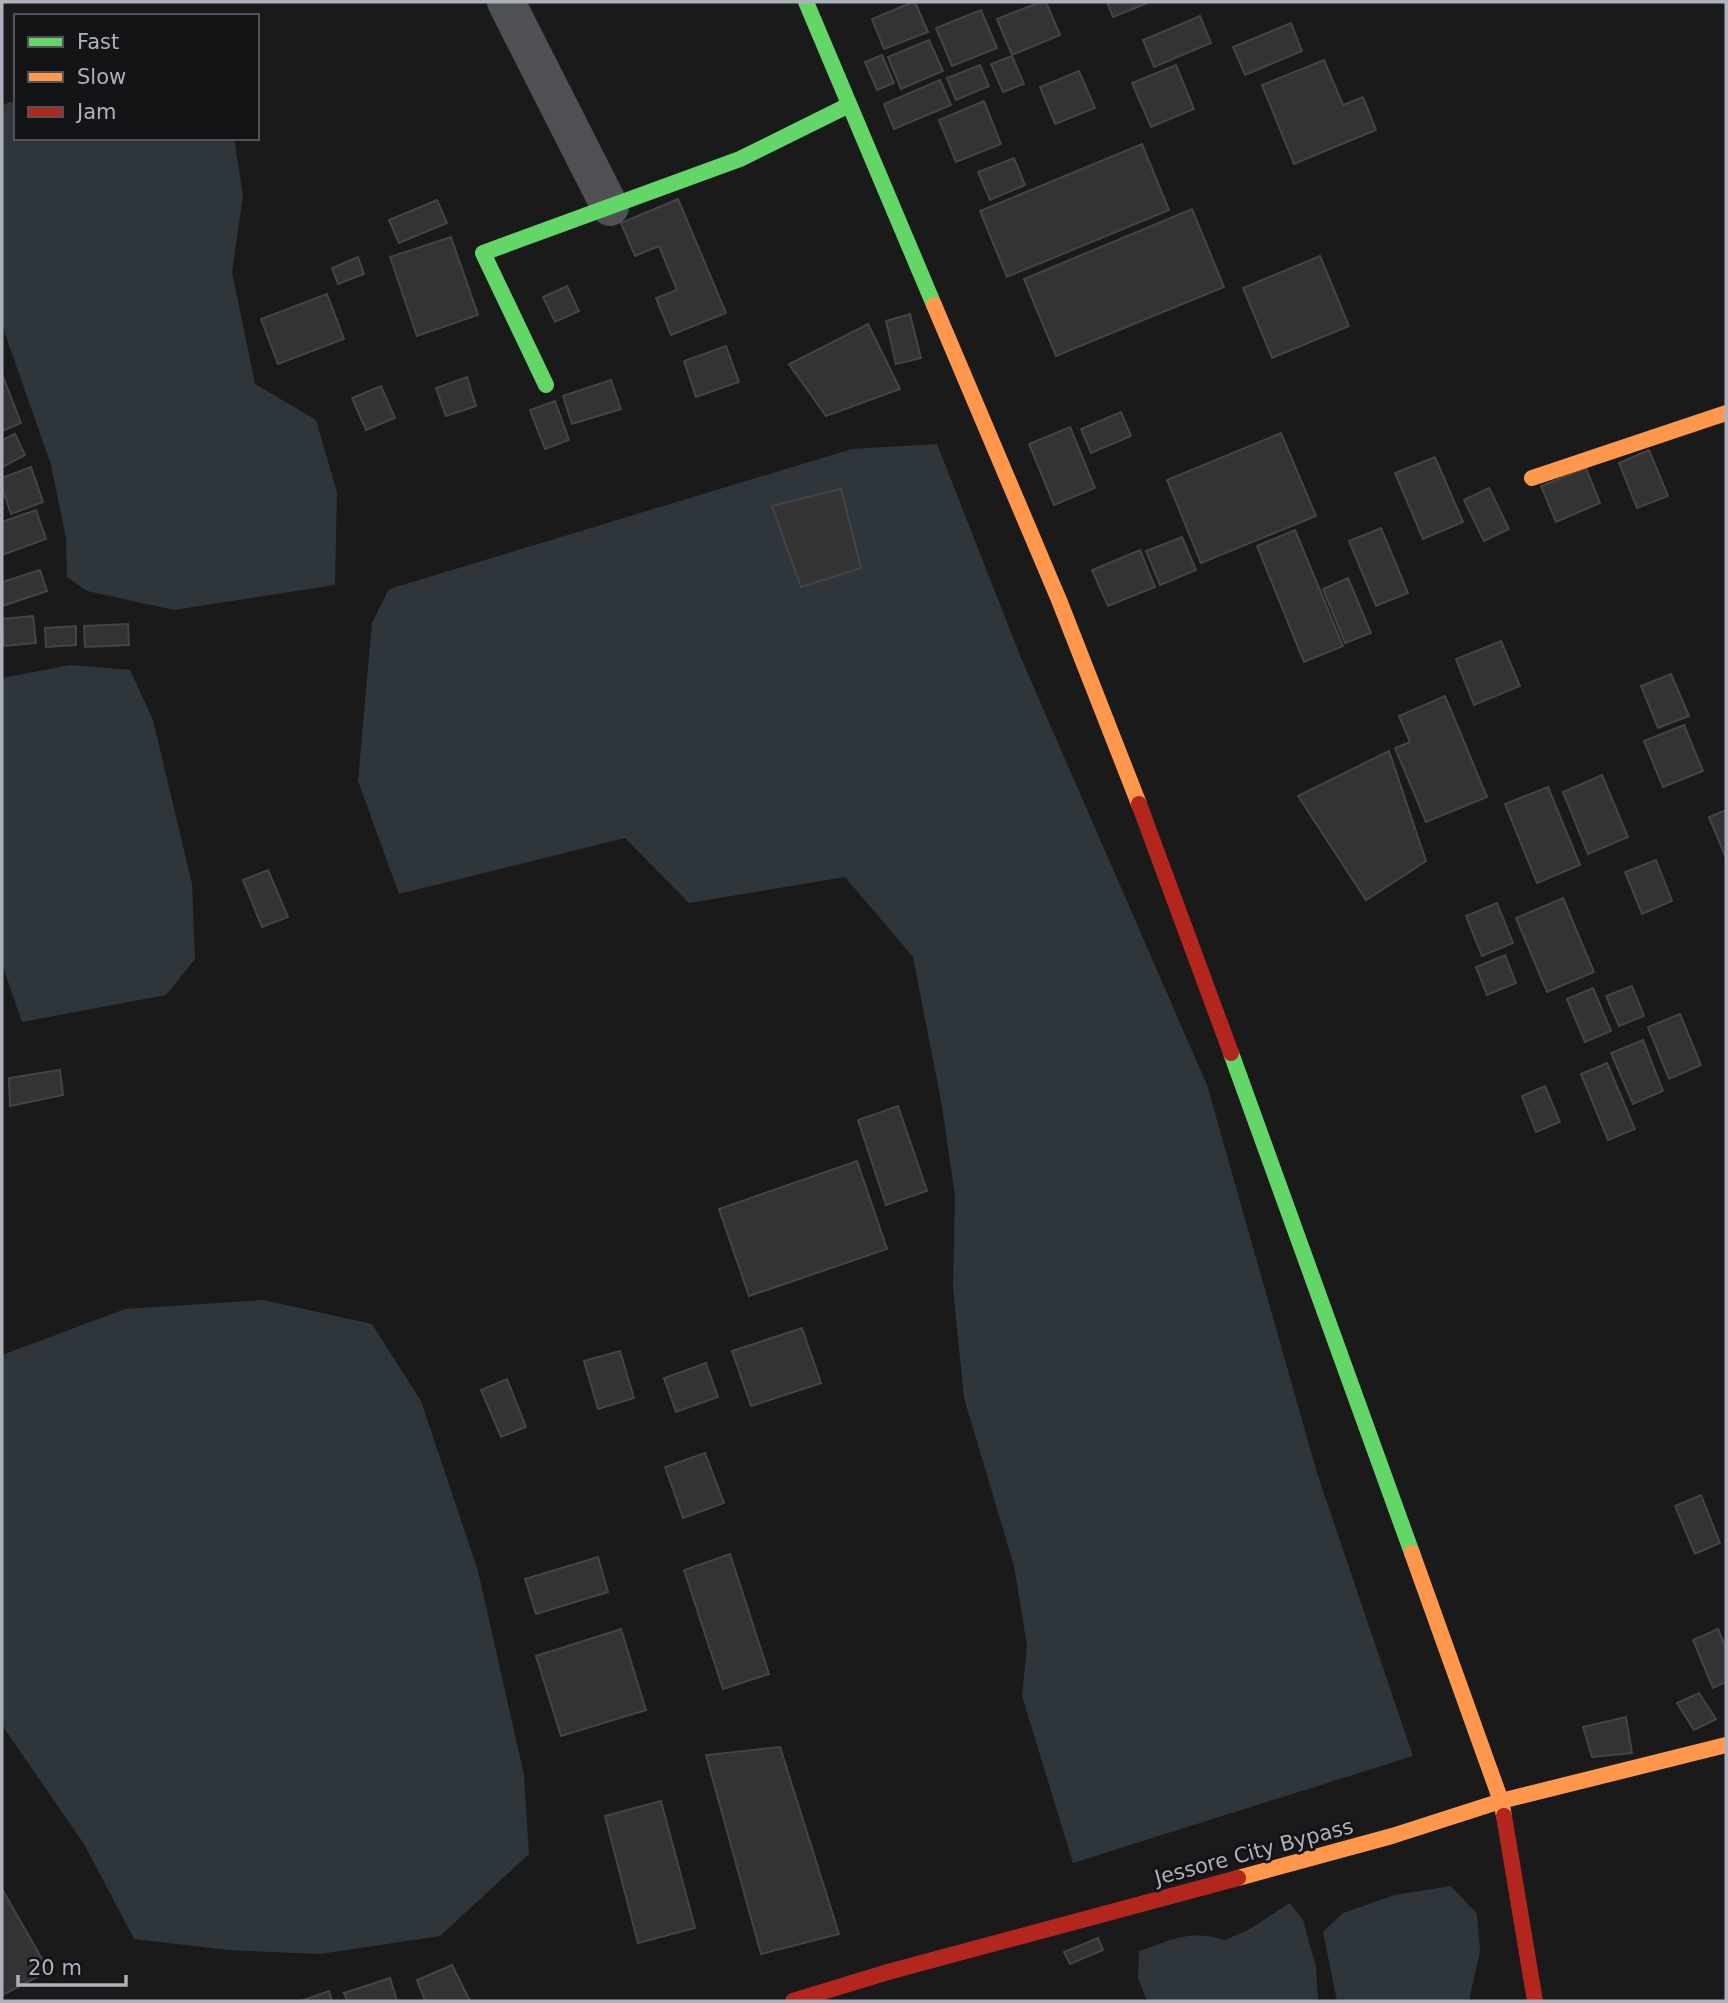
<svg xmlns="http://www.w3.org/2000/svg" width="1728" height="2003" viewBox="0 0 1728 2003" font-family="'DejaVu Sans',sans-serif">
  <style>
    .water { fill: #2e363c }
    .building { fill: #333334; stroke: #424447; stroke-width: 2 }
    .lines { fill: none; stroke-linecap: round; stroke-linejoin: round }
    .street { stroke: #4f5053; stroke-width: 38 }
    .fast { stroke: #63d668; stroke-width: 16 }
    .slow { stroke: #ff974d; stroke-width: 16 }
    .jam { stroke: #b3261e; stroke-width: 16 }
    .labels { text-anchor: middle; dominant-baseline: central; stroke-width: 6; stroke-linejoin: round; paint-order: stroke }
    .street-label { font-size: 21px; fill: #acb2bb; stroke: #141417 }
  </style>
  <rect width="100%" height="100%" fill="#1a1a1b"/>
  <g class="water">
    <polygon points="16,100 16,138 234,138 243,196 232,272 255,384 316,420 337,492 335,585 174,610 87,591 67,577 66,538 51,465 2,325 2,105"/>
    <polygon points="937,444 1021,658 1207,1085 1317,1473 1413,1756 1073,1863 1022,1696 1027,1646 1014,1566 964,1398 953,1289 955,1196 942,1106 913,957 845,877 689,903 625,838 399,894 358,781 372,623 389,589 852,449"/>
    <polygon points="70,665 130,670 153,720 192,884 195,959 166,995 22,1022 2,964 2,678"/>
    <polygon points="263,1300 372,1324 421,1401 478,1571 524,1775 529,1854 440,1936 320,1954 228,1950 134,1939 84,1844 2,1725 2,1355 125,1309"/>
    <polygon points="1451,1886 1477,1914 1480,1951 1469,2001 1337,2001 1323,1932 1343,1913 1395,1895"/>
    <path d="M1290 1903 1303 1920 1316 1967 1318 2001H1147L1138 1978 1139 1951C1171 1940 1191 1929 1225 1940L1248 1930Z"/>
  </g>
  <g class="building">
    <polygon points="913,2 915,2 928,32 884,49 872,19"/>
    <polygon points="1040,2 1046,2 1060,35 1012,55 997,19"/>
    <polygon points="1107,2 1150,2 1113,17"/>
    <polygon points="981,10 997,48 952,66 936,28"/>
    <polygon points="1200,16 1211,43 1154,67 1143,40"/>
    <polygon points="1291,23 1302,51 1245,75 1233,47"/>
    <polygon points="929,40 943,71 901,89 888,57"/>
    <polygon points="882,55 894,83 877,90 865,62"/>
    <polygon points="1012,56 1024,84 1003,92 991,64"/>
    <polygon points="1324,60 1343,105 1363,97 1376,130 1294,164 1262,85"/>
    <polygon points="980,65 989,86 956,100 947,78"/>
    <polygon points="1176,65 1194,109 1151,127 1132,83"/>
    <polygon points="1079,71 1095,108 1055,124 1040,87"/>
    <polygon points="940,80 951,105 894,129 884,104"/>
    <polygon points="984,101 1001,144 956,162 939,120"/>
    <polygon points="1142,144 1169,210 1007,277 980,211"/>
    <polygon points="1014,158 1025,185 990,200 978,172"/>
    <polygon points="678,199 726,313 671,335 656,298 677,290 659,246 635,256 621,223"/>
    <polygon points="437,200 447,223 399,243 389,220"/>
    <polygon points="1192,209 1224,287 1056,356 1024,279"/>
    <polygon points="451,237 478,315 417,336 390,257"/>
    <polygon points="1320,256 1349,326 1272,358 1243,288"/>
    <polygon points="358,257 364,274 338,284 332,268"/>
    <polygon points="567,286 579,311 555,322 543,297"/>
    <polygon points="327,294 344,339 278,364 261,319"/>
    <polygon points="910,314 921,358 896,364 886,321"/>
    <polygon points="868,324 900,389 826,416 789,364"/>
    <polygon points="726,346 739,382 696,397 684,361"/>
    <polygon points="2,374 21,423 2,431"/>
    <polygon points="467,377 476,406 446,416 436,388"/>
    <polygon points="611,380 621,409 572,424 563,396"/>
    <polygon points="381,386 395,418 366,430 352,398"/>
    <polygon points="555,401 569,440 545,449 530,410"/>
    <polygon points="1121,412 1131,436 1091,453 1081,429"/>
    <polygon points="1070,427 1095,488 1054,505 1029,444"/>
    <polygon points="1281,433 1316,516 1201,563 1167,480"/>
    <polygon points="15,434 25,455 2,467 2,440"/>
    <polygon points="1649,450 1668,496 1637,508 1619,463"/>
    <polygon points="1435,457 1463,522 1423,539 1395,473"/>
    <polygon points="31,467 43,502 11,514 2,487 2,478"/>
    <polygon points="1586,468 1600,503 1556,522 1541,486"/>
    <polygon points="1489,488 1509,529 1484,541 1464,500"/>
    <polygon points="841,489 861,568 801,587 772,506"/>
    <polygon points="36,510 46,539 2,555 2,522"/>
    <polygon points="1381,528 1408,593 1376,606 1349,541"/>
    <polygon points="1295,530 1343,646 1304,662 1257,546"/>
    <polygon points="1182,537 1196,570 1160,585 1146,551"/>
    <polygon points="1140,550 1155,587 1108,606 1092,570"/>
    <polygon points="40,570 47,591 2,606 2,582"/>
    <polygon points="1348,578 1371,633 1345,643 1323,589"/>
    <polygon points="33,616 36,643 4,646 2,619"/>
    <polygon points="128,624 129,645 85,647 84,626"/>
    <polygon points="76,626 76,645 46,647 45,628"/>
    <polygon points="1501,641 1520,686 1474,705 1456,659"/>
    <polygon points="1671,674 1689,716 1658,728 1641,686"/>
    <polygon points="1445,696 1487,797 1426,822 1395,748 1410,742 1399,716"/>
    <polygon points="1684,725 1703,771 1663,787 1644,741"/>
    <polygon points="1389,751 1426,861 1366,900 1298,796"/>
    <polygon points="1602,775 1628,837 1588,854 1563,792"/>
    <polygon points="1548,787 1580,865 1537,883 1505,804"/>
    <polygon points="1726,810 1726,858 1709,817"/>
    <polygon points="1656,860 1672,901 1642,914 1625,872"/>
    <polygon points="268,870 288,917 262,927 243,880"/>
    <polygon points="1563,898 1594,972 1547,992 1516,918"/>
    <polygon points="1497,903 1513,943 1482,956 1466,916"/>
    <polygon points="1505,955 1516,983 1487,995 1476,967"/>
    <polygon points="1632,986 1644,1016 1619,1026 1606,996"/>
    <polygon points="1593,988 1611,1031 1585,1042 1567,999"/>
    <polygon points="1680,1014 1701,1065 1669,1079 1648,1027"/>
    <polygon points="1643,1040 1663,1091 1633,1104 1611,1053"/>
    <polygon points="1607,1063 1635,1129 1608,1140 1581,1074"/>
    <polygon points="60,1070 63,1095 10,1106 9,1078"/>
    <polygon points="1545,1086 1560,1122 1536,1132 1522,1096"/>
    <polygon points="898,1106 927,1191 886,1205 858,1120"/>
    <polygon points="857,1161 887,1249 749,1296 719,1209"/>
    <polygon points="802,1328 821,1383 751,1406 732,1351"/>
    <polygon points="620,1351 634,1398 598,1409 584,1361"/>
    <polygon points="706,1363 718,1397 676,1412 664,1378"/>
    <polygon points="507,1379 526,1427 501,1437 481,1390"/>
    <polygon points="705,1453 724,1503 683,1518 665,1467"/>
    <polygon points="1701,1495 1720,1543 1695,1554 1675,1506"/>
    <polygon points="730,1554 769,1674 723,1689 684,1570"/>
    <polygon points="598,1557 608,1592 536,1614 525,1579"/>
    <polygon points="621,1629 646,1710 561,1736 536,1656"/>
    <polygon points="1718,1629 1726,1648 1726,1682 1713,1688 1693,1640"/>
    <polygon points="1699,1693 1716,1719 1694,1730 1677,1703"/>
    <polygon points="1626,1717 1632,1753 1592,1757 1583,1727"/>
    <polygon points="780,1747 839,1934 761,1954 706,1755"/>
    <polygon points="661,1801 695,1928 638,1943 605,1816"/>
    <polygon points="2,1889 49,1971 2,1995"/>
    <polygon points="1098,1938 1103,1950 1070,1964 1064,1952"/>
    <polygon points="452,1965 470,2001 425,2001 417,1980"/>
    <polygon points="390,1978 397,2001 347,2001 344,1993"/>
    <polygon points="329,1991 332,2001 301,2001"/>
  </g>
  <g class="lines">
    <polyline class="street" points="506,2 610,207"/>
    <g class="fast">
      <polyline points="806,2 934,305"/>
      <polyline points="546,385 483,253 740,159 849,105"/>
      <polyline points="1231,1053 1412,1553"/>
    </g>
    <g class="slow">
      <polyline points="934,305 1059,600 1139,804"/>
      <polyline points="1532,478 1726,413"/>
      <polyline points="1412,1553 1501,1801 1504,1816"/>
      <polyline points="1238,1878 1392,1836 1501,1801 1726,1745"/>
    </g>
    <g class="jam">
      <polyline points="1139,804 1231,1053"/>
      <polyline points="1504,1816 1535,2001"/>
      <polyline points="793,2001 888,1972 1238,1878"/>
    </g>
  </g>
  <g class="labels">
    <g class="street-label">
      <text transform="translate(1254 1852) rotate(-15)">Jessore City Bypass</text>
    </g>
  </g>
  <rect width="1728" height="2003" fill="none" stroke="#acb2bb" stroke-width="7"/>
  <rect x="14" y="14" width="245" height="126" fill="#141417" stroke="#515359" stroke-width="2"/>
  <rect x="28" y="37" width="35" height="10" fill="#63d668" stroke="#515359" stroke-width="2"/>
  <text x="77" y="49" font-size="21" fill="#acb2bb">Fast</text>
  <rect x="28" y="72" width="35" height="10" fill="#ff974d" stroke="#515359" stroke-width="2"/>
  <text x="77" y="84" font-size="21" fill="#acb2bb">Slow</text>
  <rect x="28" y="107" width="35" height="10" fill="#b3261e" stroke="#515359" stroke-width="2"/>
  <text x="77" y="119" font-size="21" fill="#acb2bb">Jam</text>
  <path d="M18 1975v10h108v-10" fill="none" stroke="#acb2bb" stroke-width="3.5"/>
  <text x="28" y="1975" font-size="21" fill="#acb2bb" stroke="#141417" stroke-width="5" paint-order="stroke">20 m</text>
</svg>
